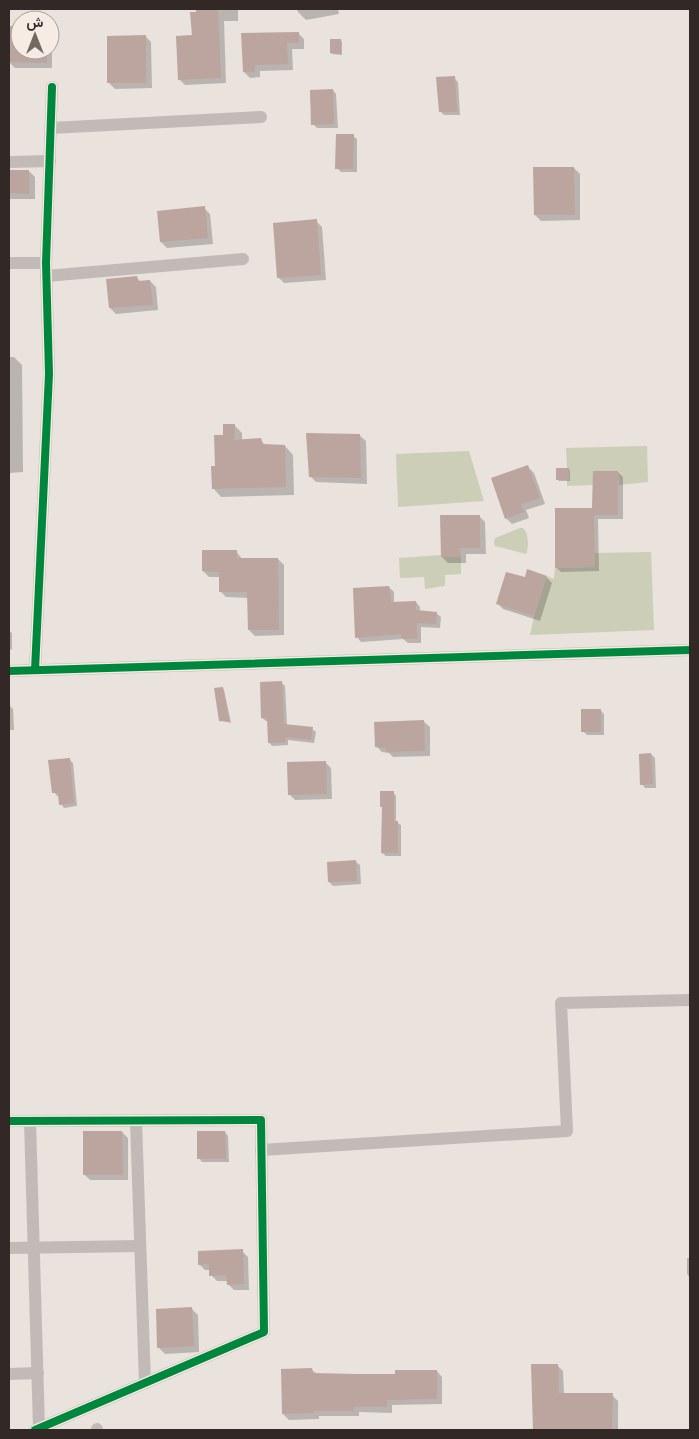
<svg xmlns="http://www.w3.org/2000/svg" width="699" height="1439" viewBox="0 0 699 1439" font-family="'PT Sans',Vazirmatn,sans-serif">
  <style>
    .green { fill: #ccceb7 }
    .shadow { fill: #0003 }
    .building { fill: #bca49f }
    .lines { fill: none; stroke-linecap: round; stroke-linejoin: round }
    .minor { stroke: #c2bab6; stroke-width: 12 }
    .cycleway-casing { stroke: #f7ece3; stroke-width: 11 }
    .cycleway { stroke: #00873e; stroke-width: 8 }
  </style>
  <rect width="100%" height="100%" fill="#e9e2dd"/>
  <g class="green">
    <polygon points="647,446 648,482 619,485 618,471 593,471 593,485 567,486 567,480 569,480 569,468 567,468 566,448"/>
    <polygon points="469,451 484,501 398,507 396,454"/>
    <path d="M520 528H523C529 534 529 547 526 554L495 546 494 543 495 538Z"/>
    <polygon points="651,552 654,630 530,635 534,616 547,576 554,579 555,568 595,567 595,553"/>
    <polygon points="441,555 441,557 461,557 461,574 445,575 445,586 425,589 424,577 400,578 399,558"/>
  </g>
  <g class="shadow">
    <polygon points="198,9 238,9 238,21 224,21 226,83 185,85 179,79 193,36"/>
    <polygon points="297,9 338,9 339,14 306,20 298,12"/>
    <polygon points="9,28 20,28 20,50 50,50 50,32 52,34 52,68 15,68 9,62"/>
    <polygon points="298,33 304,39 304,49 292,49 293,70 260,71 260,77 250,78 244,72"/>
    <polygon points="145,36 151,42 152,88 115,89 109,83"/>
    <polygon points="341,40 342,42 342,55 332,54 331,53"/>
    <polygon points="454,78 458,82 460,115 444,115 440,111"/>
    <polygon points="333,90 336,94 338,128 317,128 313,124"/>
    <polygon points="353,136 357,139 357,172 341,172 337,168"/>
    <polygon points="574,168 580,174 580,220 541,221 535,215"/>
    <polygon points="9,171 29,171 35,177 35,199 10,199 9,207"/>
    <polygon points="204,208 210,214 213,244 167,248 161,242"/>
    <polygon points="316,221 322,227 326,280 284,283 278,277"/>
    <polygon points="137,278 141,282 150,281 156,287 158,310 116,314 110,308"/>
    <polygon points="9,357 14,357 22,365 23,472 9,473"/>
    <polygon points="234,425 242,433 242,441 260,440 266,446 285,446 293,455 294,495 221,497 213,488 225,436"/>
    <polygon points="359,435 366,441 367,484 316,482 310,476"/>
    <polygon points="528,467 534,473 545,504 526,510 529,518 512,524 506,518"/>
    <polygon points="569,469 570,471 570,481 559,481 558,480"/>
    <polygon points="618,472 623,477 623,519 598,519 599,571 561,572 556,567"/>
    <polygon points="479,516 485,522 486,554 466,554 466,563 448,563 442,557"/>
    <polygon points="236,551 242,559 278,559 284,565 284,635 255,636 249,630 249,598 226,597 220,591 221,577 209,577 203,571"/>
    <polygon points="546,577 552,583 540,621 503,609 497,603 525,579"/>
    <polygon points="389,587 394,592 394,603 416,602 420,607 420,612 436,613 441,617 440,628 421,627 421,643 408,643 403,639 361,642 357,637"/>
    <polygon points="9,631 12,633 12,650 9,649"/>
    <polygon points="282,683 285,686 287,725 312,729 316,732 314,743 288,740 288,745 272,746 269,742 268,721 266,721 262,718"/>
    <polygon points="222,688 224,690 231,723 220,720"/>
    <polygon points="9,705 13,709 14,730 9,730"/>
    <polygon points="600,710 604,714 604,735 587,735 583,731"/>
    <polygon points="423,721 430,727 430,756 393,757 389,753 382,752 376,746"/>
    <polygon points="651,754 655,758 656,788 645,788 642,784"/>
    <polygon points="70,760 73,763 77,806 64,808 61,804 60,796 57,796 54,792"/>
    <polygon points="325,762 331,768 332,799 295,800 289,794"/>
    <polygon points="393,792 396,796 396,822 401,825 401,856 386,856 382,853 383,808 381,806"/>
    <polygon points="356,862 360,865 361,884 333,886 329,882"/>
    <polygon points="122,1132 128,1138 128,1180 90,1180 84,1174"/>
    <polygon points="225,1132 228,1136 229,1162 202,1162 199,1158"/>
    <polygon points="242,1251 248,1257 249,1290 234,1290 228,1284 228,1281 217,1281 211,1275 211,1270 205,1270 199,1264"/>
    <polygon points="687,1258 690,1258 690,1278 687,1274"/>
    <polygon points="192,1309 198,1315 199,1352 165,1354 159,1348"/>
    <polygon points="532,1365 557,1365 563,1371 564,1394 612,1395 618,1401 618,1430 534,1430"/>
    <polygon points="312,1370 317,1374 396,1375 437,1371 442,1377 442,1404 392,1405 392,1413 359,1412 359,1416 319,1416 319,1419 289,1420 283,1414"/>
  </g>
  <g class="building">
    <polygon points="196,9 218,9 221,78 178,80 176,36 192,35 190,12 196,12"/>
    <polygon points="9,26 20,27 20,50 47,50 47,63 9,62"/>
    <polygon points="299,32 299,43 287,43 288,64 255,65 255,72 243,72 241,33"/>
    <polygon points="146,35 146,83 107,83 107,36"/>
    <polygon points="330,39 341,39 341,54 330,53"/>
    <polygon points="455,76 457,112 439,112 436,77"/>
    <polygon points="333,89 334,124 311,125 310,90"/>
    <polygon points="336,134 354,134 353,169 335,169"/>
    <polygon points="533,167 574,167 575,215 534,215"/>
    <polygon points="9,170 29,170 29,194 9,193"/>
    <polygon points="205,206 208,238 160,242 157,211"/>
    <polygon points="317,219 321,275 277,278 273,223"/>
    <polygon points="137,276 138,281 150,280 153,305 109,308 106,279"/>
    <polygon points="223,424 235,424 234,440 261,438 263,444 285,445 286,487 212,489 211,466 215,466 214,435 223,435"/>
    <polygon points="306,433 360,434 361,478 309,477"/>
    <polygon points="528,465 540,498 521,504 524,512 505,519 491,478"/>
    <rect x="556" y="468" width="13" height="12"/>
    <polygon points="593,471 618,471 618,515 594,515 595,567 555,568 555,508 592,508"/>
    <polygon points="440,515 480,515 480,548 460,548 461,557 441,557"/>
    <polygon points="202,550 237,550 237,558 278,558 279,630 248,630 247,592 219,592 219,572 202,571"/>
    <polygon points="527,569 547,576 534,616 496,604 506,572 525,577"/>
    <polygon points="389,586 391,602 416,601 416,610 437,612 436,624 417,623 417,639 402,639 401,634 355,638 353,588"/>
    <polygon points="282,681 284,724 313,727 311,740 285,737 286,742 268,743 267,718 261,718 260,682"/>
    <polygon points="223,687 230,722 219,721 214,688"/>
    <rect x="581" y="709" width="20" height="23"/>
    <polygon points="424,720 425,751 386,752 386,748 375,747 374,722"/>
    <polygon points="651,753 653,784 640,785 639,754"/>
    <polygon points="70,758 74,803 59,805 58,793 52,793 48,760"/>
    <polygon points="326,761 327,794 288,795 287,762"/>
    <polygon points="380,791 394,791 394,821 398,821 398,853 381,853 382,807 380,807"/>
    <polygon points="356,860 357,881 328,882 327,862"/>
    <polygon points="83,1131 122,1131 123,1175 83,1175"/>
    <polygon points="197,1131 225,1131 226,1159 197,1159"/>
    <polygon points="243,1249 244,1284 227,1285 226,1275 209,1276 209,1264 198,1265 198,1251"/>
    <polygon points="192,1307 194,1346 157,1348 156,1309"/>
    <polygon points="531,1364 558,1364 559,1393 613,1393 612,1430 533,1430"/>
    <polygon points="312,1368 313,1373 355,1374 395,1374 395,1370 437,1370 437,1399 387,1400 387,1407 354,1407 354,1411 314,1411 314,1413 282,1414 281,1369"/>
  </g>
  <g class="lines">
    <g class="minor">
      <polyline points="51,128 261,117"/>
      <polyline points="9,162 50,161"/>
      <polyline points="9,263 46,263"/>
      <polyline points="46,276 243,259"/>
      <polyline points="35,670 49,374 46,263 52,87"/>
      <polyline points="9,671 690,650"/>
      <polyline points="9,1121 261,1120 264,1332 35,1430"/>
      <polyline points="30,1121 39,1428"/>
      <polyline points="136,1121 145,1383"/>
      <polyline points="261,1150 567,1131 561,1003 690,1000"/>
      <polyline points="9,1248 140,1246"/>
      <polyline points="9,1374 38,1373"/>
      <polyline points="97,1429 97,1430"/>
    </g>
    <defs>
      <g id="cycleway">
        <polyline points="35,670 49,374 46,263 52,87"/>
        <polyline points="9,671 690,650"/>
        <polyline points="9,1121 261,1120 264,1332 35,1430"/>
      </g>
    </defs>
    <use href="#cycleway" class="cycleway-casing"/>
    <use href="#cycleway" class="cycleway"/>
  </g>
  <rect width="699" height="1439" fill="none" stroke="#322825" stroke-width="20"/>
  <g transform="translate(35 35)"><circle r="24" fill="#f7ece3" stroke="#a89e97"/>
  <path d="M0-4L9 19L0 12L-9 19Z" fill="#726965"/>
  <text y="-8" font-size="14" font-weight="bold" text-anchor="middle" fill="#322825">ش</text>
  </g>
</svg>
